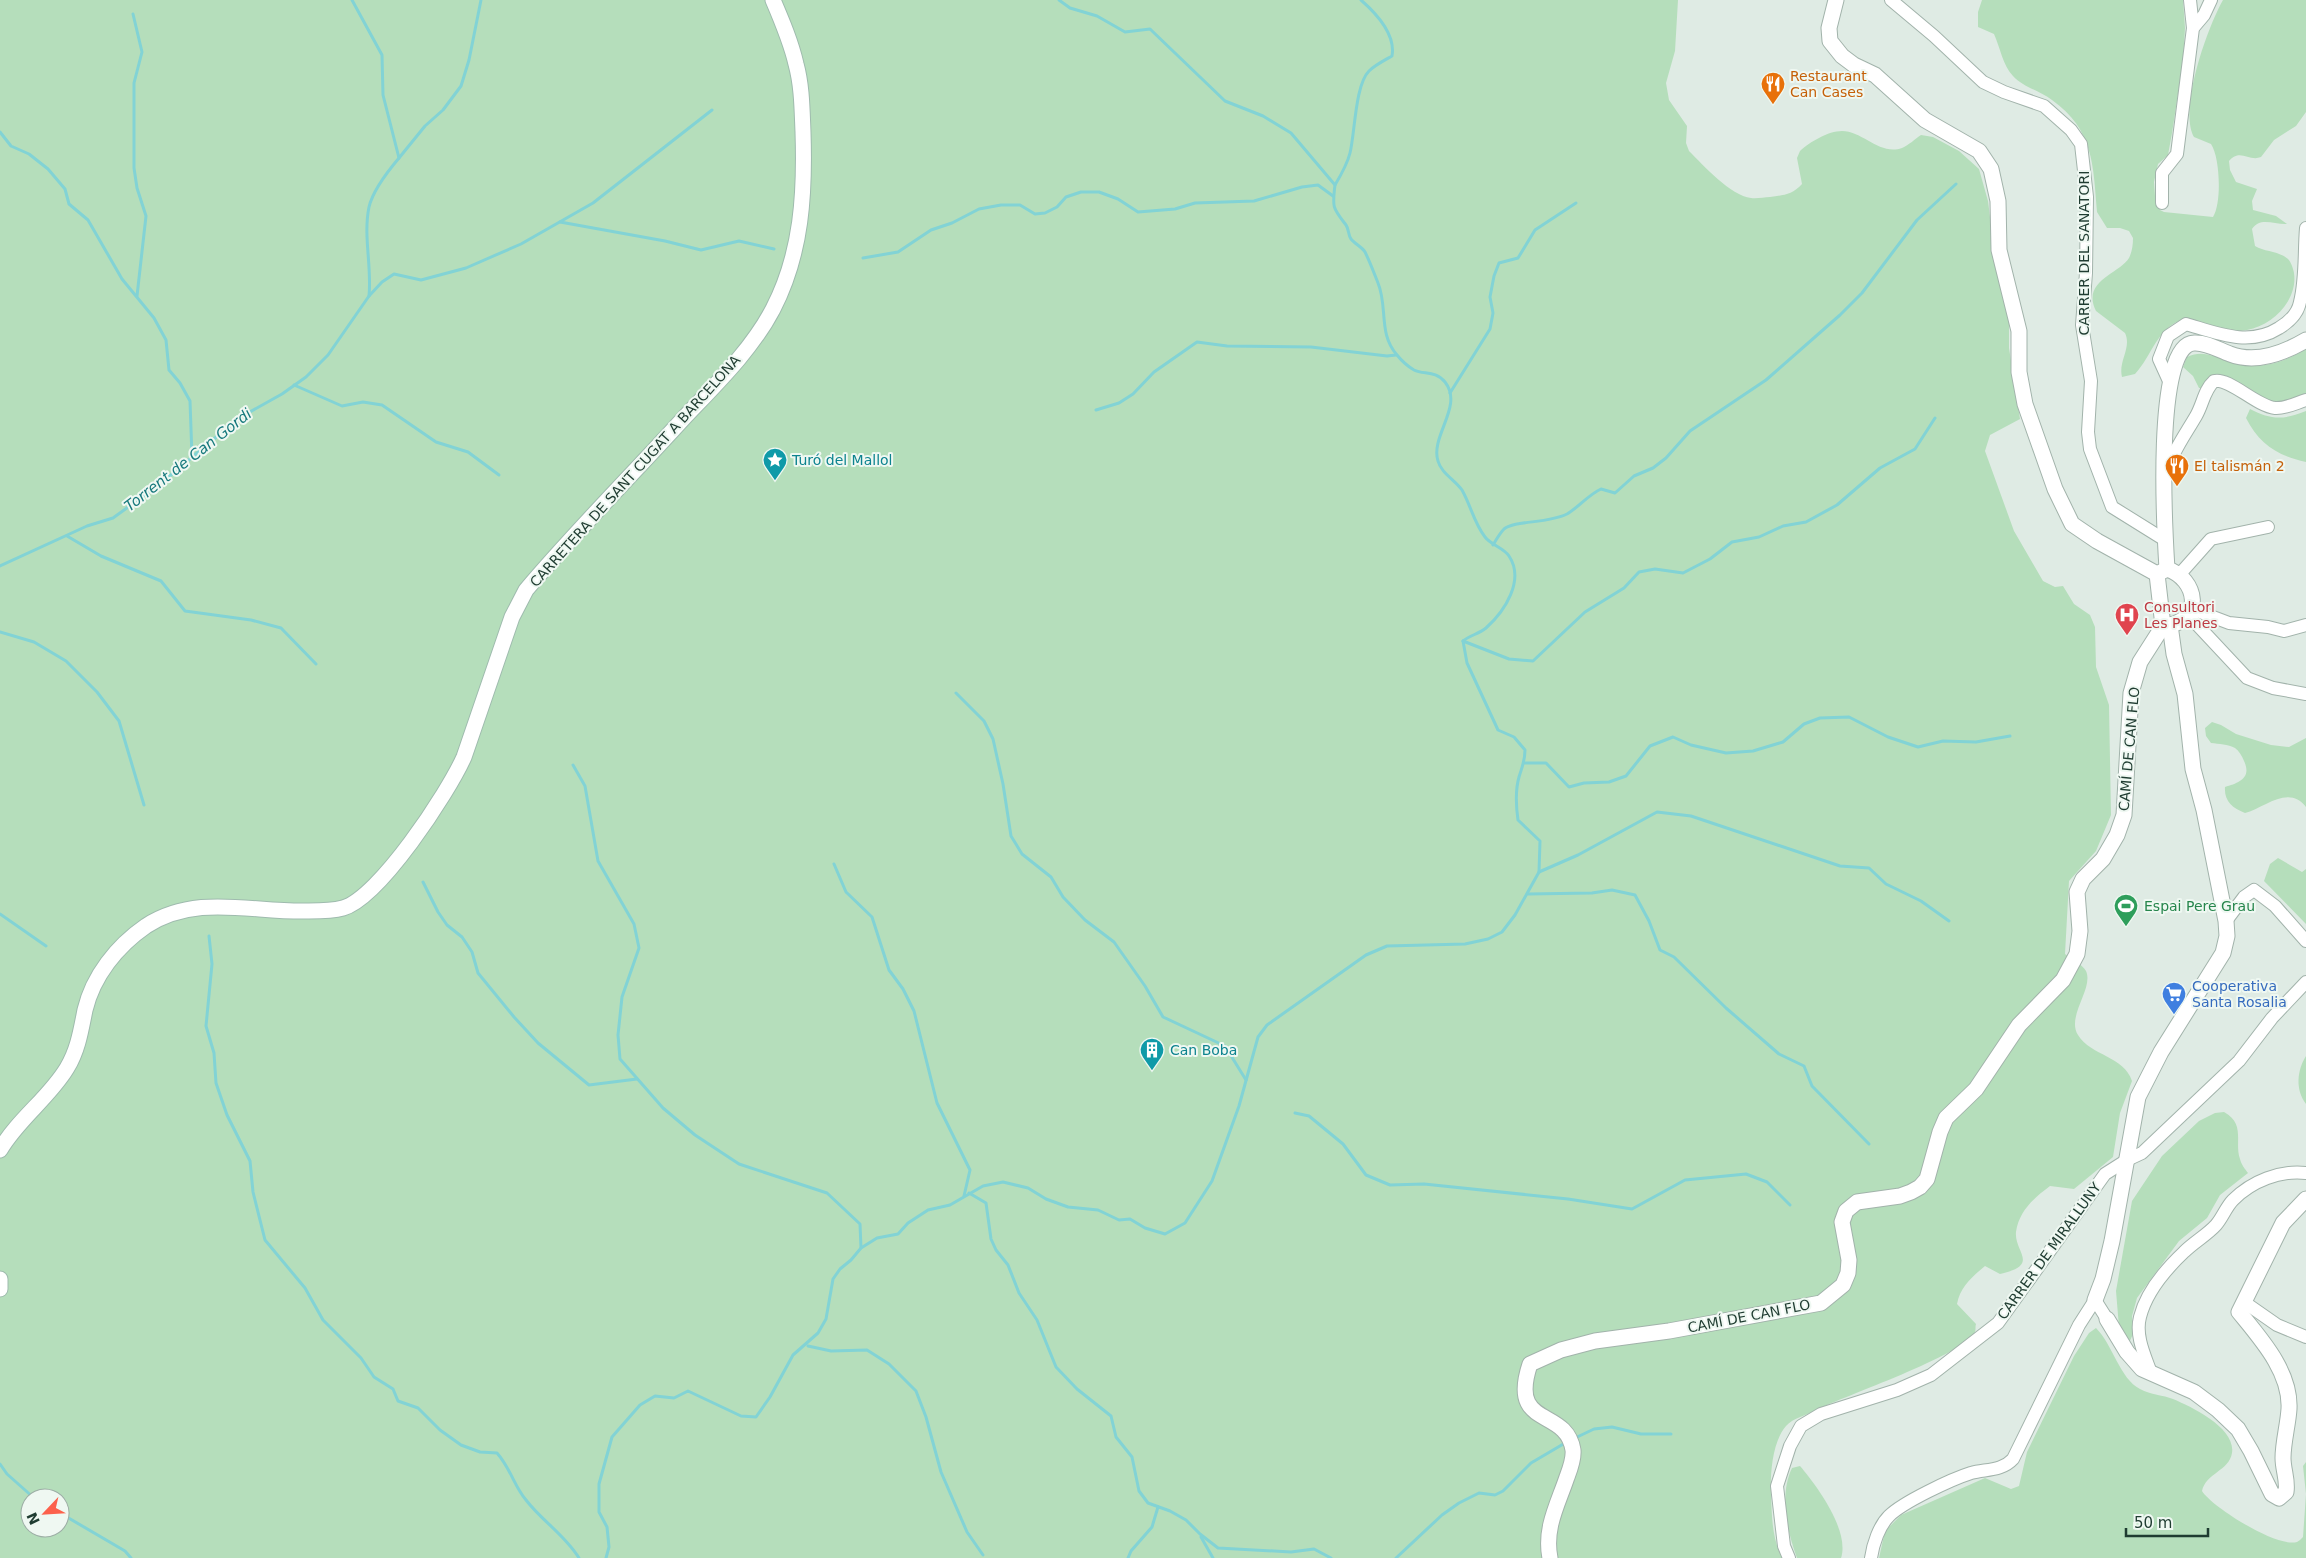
<svg xmlns="http://www.w3.org/2000/svg" width="2306" height="1558" viewBox="0 0 2306 1558" font-family="'DejaVu Sans',sans-serif">
  <style>
    .green { fill: #b5debb; fill-rule: evenodd }
    .lines { fill: none; stroke-linecap: round; stroke-linejoin: round }
    .stream { stroke: #82d3d5; stroke-width: 3 }
    .minor-casing { stroke: #a2b3ab; stroke-width: 14 }
    .tertiary-casing { stroke: #a2b3ab; stroke-width: 17 }
    .secondary-casing { stroke: #9fbbae; stroke-width: 17 }
    .minor { stroke: #fff; stroke-width: 12 }
    .tertiary { stroke: #fff; stroke-width: 15 }
    .secondary { stroke: #fff; stroke-width: 15 }
    .labels { text-anchor: middle; dominant-baseline: central; stroke-width: 4; stroke-linejoin: round; paint-order: stroke }
    .food-label { font-size: 14px; fill: #c56008; stroke: #eff8f2; text-anchor: start }
    .street-label { font-size: 14px; fill: #1f3c31; stroke: #eff8f2 }
    .culture-label { font-size: 14px; fill: #0d838f; stroke: #eff8f2; text-anchor: start }
    .health-label { font-size: 14px; fill: #be3a42; stroke: #eff8f2; text-anchor: start }
    .leisure-label { font-size: 14px; fill: #27864d; stroke: #eff8f2; text-anchor: start }
    .shop-label { font-size: 14px; fill: #366cbe; stroke: #eff8f2; text-anchor: start }
    .water-label { font-size: 15px; font-style: italic; fill: #15787c; stroke: #eff8f2 }
  </style>
  <rect width="100%" height="100%" fill="#dfebe4"/>
  <g class="green">
    <path d="M0 0H1678L1675 51 1666 83 1669 100 1687 126 1686 143 1689 151C1703 165 1731 196 1751 198 1757 199 1764 197 1770 197 1784 195 1792 195 1802 184L1797 158 1800 151C1810 142 1828 131 1842 131 1863 131 1880 156 1902 148 1909 145 1915 139 1921 135L1933 137 1959 151 1979 169 1988 201 1997 272 2009 313V348L2020 419 1990 435 1985 451 2014 531 2043 581 2055 587 2063 586 2074 604 2090 615 2095 627 2096 667 2109 705 2111 815 2096 851 2069 881 2065 954C2071 958 2083 965 2086 971 2094 989 2066 1016 2078 1035 2091 1056 2124 1056 2132 1081L2120 1113 2113 1157 2074 1189 2050 1186C2034 1198 2019 1211 2016 1232 2014 1252 2041 1265 2000 1274L1985 1266C1972 1277 1960 1287 1957 1304L1976 1324C1975 1327 1976 1329 1975 1332 1964 1355 1844 1396 1816 1410 1807 1415 1793 1418 1786 1426 1772 1442 1770 1475 1771 1495 1772 1518 1772 1538 1782 1558H0ZM30 1498H60V1528H30Z"/>
    <path d="M1982 0H2183L2185 28 2183 61 2172 133 2168 155 2158 164 2154 182 2155 196 2160 210 2164 212 2213 217C2222 203 2220 157 2211 144L2194 137C2178 109 2208 26 2223 0H2306V112L2296 126 2274 140 2261 157C2249 162 2240 148 2229 161L2230 170 2236 182 2257 189 2252 201 2253 210 2276 216 2287 224C2275 225 2260 216 2252 229L2255 246C2265 252 2279 251 2288 259 2291 262 2293 268 2294 273 2298 300 2273 325 2247 330 2224 334 2206 327 2184 319 2157 327 2152 356 2135 374L2122 377C2118 361 2132 348 2125 333L2096 311C2081 281 2119 274 2129 258 2132 252 2133 245 2133 238L2129 231 2120 228H2107L2097 212C2093 165 2094 130 2052 100 2040 91 2023 87 2013 76 2003 66 2000 47 1994 34L1978 27V12Z"/>
    <path d="M2306 349V395L2275 403 2243 388H2199L2193 376 2183 367 2187 357C2202 350 2213 356 2228 361 2258 371 2280 364 2306 349Z"/>
    <path d="M2250 409C2271 420 2284 420 2306 411V462C2278 456 2259 444 2246 418Z"/>
    <path d="M2212 722 2221 725 2236 734 2271 745 2289 747 2306 738V807C2289 784 2264 808 2245 813 2232 808 2224 801 2225 787 2239 783 2252 778 2244 761 2242 756 2239 751 2235 748 2228 744 2219 744 2211 743L2206 736 2205 728Z"/>
    <polygon points="2278,858 2302,872 2306,869 2306,924 2264,881 2270,864"/>
    <path d="M2306 1056V1104C2295 1090 2297 1070 2306 1056Z"/>
    <path d="M2224 1112C2246 1124 2234 1142 2240 1159 2241 1164 2245 1169 2248 1173L2220 1195 2207 1218 2179 1241 2137 1298 2132 1316 2133 1334 2129 1343 2119 1327 2116 1291 2132 1201 2162 1156 2199 1121 2215 1113Z"/>
    <path d="M2096 1328C2113 1345 2120 1379 2140 1389 2151 1395 2163 1395 2173 1399 2192 1407 2236 1428 2232 1453 2229 1471 2206 1473 2202 1491 2212 1507 2277 1548 2297 1542 2299 1541 2301 1539 2303 1537L2306 1494 2303 1466 2306 1462V1558H1879L1885 1531 1901 1515 1985 1478 2011 1489 2019 1486 2027 1452 2074 1356 2089 1333Z"/>
    <path d="M1800 1466C1817 1486 1850 1531 1841 1558H1797C1787 1531 1779 1495 1792 1468Z"/>
  </g>
  <g class="lines">
    <g class="stream">
      <path d="M352 0 382 55 383 95 399 158C388 171 373 190 369 207 363 236 372 267 369 296"/>
      <polyline points="133,14 142,52 134,83 134,168 137,188 146,216 137,296"/>
      <polyline points="0,132 11,146 29,154 48,169 65,189 69,204 88,220 122,279 154,318 166,340 169,370 180,383 190,401 192,457"/>
      <polyline points="399,158 425,126 443,110 461,86 469,60 481,0"/>
      <path d="M1335 185C1341 175 1347 165 1350 153 1355 133 1355 85 1369 71 1375 65 1385 60 1392 56 1396 34 1377 14 1361 0"/>
      <polyline points="560,222 665,241 701,250 739,241 774,249"/>
      <polyline points="863,258 898,252 931,230 952,223 979,209 1001,205 1020,205 1035,214 1045,213 1057,207 1066,197 1081,192 1099,192 1118,199 1138,212 1175,209 1195,203 1254,201 1302,187 1318,185 1333,196"/>
      <polyline points="294,385 342,406 363,402 382,405 436,442 468,452 499,475"/>
      <polyline points="1450,393 1490,329 1493,313 1490,297 1494,276 1499,263 1518,258 1535,230 1576,203"/>
      <polyline points="1096,410 1119,403 1133,394 1154,372 1197,342 1227,346 1311,347 1387,356 1396,355"/>
      <polyline points="67,536 101,556 161,581 185,611 251,620 281,628 316,664"/>
      <path d="M1493 545C1496 540 1500 533 1504 529 1515 520 1547 524 1567 514 1579 507 1588 495 1601 489L1615 493 1634 476 1653 468 1666 458 1690 431 1766 380 1840 315 1862 293 1917 220 1956 184"/>
      <polyline points="0,566 87,526 113,518 160,484 239,418 282,394 306,377 328,355 369,296 382,282 394,274 421,280 466,268 521,244 593,203 712,110"/>
      <polyline points="0,632 34,642 66,661 97,692 119,721 144,805"/>
      <polyline points="1463,641 1509,659 1533,661 1585,612 1624,588 1639,572 1655,569 1683,573 1710,559 1732,542 1759,537 1783,526 1806,522 1837,505 1880,468 1915,449 1935,418"/>
      <polyline points="956,693 984,721 993,739 1003,784 1011,836 1022,854 1051,877 1063,897 1085,920 1114,942 1145,986 1163,1017 1225,1046 1246,1080"/>
      <polyline points="1525,763 1546,763 1569,787 1584,783 1609,782 1626,776 1650,746 1673,737 1691,745 1726,753 1753,751 1783,742 1804,724 1820,718 1849,717 1888,737 1918,747 1943,741 1976,742 2010,736"/>
      <polyline points="573,765 585,786 598,861 634,924 639,948 622,997 618,1035 620,1059 663,1108 695,1135 739,1164 827,1193 860,1224 861,1248"/>
      <polyline points="834,864 846,892 872,917 889,970 903,989 914,1011 937,1103 970,1170 964,1196"/>
      <polyline points="1539,872 1578,855 1657,812 1691,816 1840,866 1869,868 1886,884 1921,901 1949,921"/>
      <polyline points="423,882 438,912 447,925 462,937 472,952 478,973 514,1017 538,1043 589,1085 637,1079"/>
      <polyline points="1528,894 1592,893 1612,890 1635,895 1649,921 1660,950 1674,957 1726,1008 1779,1054 1804,1066 1812,1086 1869,1144"/>
      <polyline points="0,914 46,946"/>
      <path d="M209 936 212 964 206 1026 214 1053 216 1083 227 1115 250 1161 253 1192 265 1240 305 1288 323 1320 361 1358 374 1377 393 1389 398 1401 418 1408 440 1430 461 1445 480 1452 497 1453C511 1469 514 1486 526 1500 542 1521 565 1535 579 1558"/>
      <polyline points="1295,1113 1309,1116 1343,1144 1366,1175 1390,1185 1424,1184 1568,1199 1632,1209 1685,1180 1746,1174 1767,1182 1790,1205"/>
      <polyline points="969,1193 986,1203 991,1239 996,1250 1008,1265 1019,1293 1037,1320 1056,1367 1077,1389 1111,1416 1116,1437 1132,1457 1139,1491 1148,1503 1170,1511 1186,1520 1200,1534 1218,1548 1291,1552 1314,1549 1331,1558"/>
      <polyline points="808,1346 831,1351 867,1350 889,1364 916,1391 926,1417 941,1472 967,1532 983,1555"/>
      <polyline points="1573,1439 1594,1429 1612,1427 1641,1434 1671,1434"/>
      <polyline points="0,1464 7,1474 34,1498"/>
      <polyline points="60,1513 125,1551 131,1558"/>
      <polyline points="1201,1537 1213,1558"/>
      <path d="M606 1558 609 1547 607 1527 599 1512V1484L612 1437 640 1405 655 1396 674 1398 688 1391 741 1416 756 1417 770 1397 793 1355 818 1333 826 1319 833 1279 840 1269 851 1260 861 1248 877 1238 898 1234 908 1223 928 1210 950 1205 983 1186 1003 1182 1028 1188 1046 1199 1068 1207 1098 1210 1119 1220 1130 1219 1145 1228 1165 1234 1185 1223 1212 1181 1239 1106 1258 1037 1267 1025 1366 955 1387 946 1465 944 1488 939 1502 932 1515 915 1539 872 1540 841 1518 820C1516 806 1515 791 1519 777 1522 767 1525 761 1525 750L1514 737 1498 730 1467 663 1463 641C1470 635 1479 634 1486 628 1505 611 1525 580 1509 556 1504 548 1491 545 1485 537 1474 523 1471 506 1462 490 1455 480 1441 473 1438 461 1430 436 1464 406 1445 382 1435 370 1424 375 1414 370 1409 367 1401 360 1397 355 1378 334 1388 307 1378 283 1374 273 1370 262 1365 252 1362 247 1355 244 1351 239 1348 235 1349 229 1346 225 1333 208 1332 208 1335 185L1291 133 1263 116 1225 101 1150 29 1125 32 1097 16 1070 8 1059 0"/>
      <polyline points="1128,1558 1131,1551 1152,1527 1158,1507"/>
      <polyline points="1396,1558 1442,1515 1459,1503 1479,1493 1495,1495 1503,1491 1531,1463 1565,1443"/>
    </g>
    <defs>
      <g id="minor">
        <polyline points="1891,0 1934,36 1983,82 2004,92 2044,106 2071,130 2081,144 2087,197 2086,273 2082,325 2091,381 2088,432 2090,449 2112,507 2165,540"/>
        <polyline points="2190,0 2193,28"/>
        <polyline points="2162,203 2162,173 2177,154 2193,28 2204,15 2211,0"/>
        <path d="M2169 381 2159 359 2168 336 2186 324C2217 333 2249 347 2279 328 2289 322 2298 313 2300 302 2306 278 2304 252 2306 228"/>
        <path d="M2166 472C2173 451 2185 435 2196 416 2203 404 2204 390 2214 381 2229 377 2256 406 2275 408 2285 409 2296 403 2306 400"/>
        <polyline points="2179,575 2211,539 2268,527"/>
        <polyline points="2192,609 2229,623 2268,627 2284,631 2306,625"/>
        <polyline points="2189,616 2247,678 2273,688 2306,694"/>
        <polyline points="2226,921 2244,897 2254,890 2275,906 2306,941"/>
        <polyline points="2244,1302 2277,1325 2306,1337"/>
        <path d="M2151 1373C2145 1356 2135 1336 2140 1317 2146 1293 2166 1269 2184 1252 2194 1242 2207 1235 2216 1225 2223 1217 2226 1207 2233 1200 2252 1181 2280 1170 2306 1173"/>
        <polyline points="1789,1558 1784,1546 1777,1486 1790,1446 1801,1426 1821,1414 1897,1390 1931,1375 1998,1323 2105,1174 2127,1160 2142,1153 2239,1061 2272,1018 2306,982"/>
        <path d="M1871 1558C1873 1544 1879 1526 1889 1516 1903 1502 1952 1479 1971 1473 1986 1469 2002 1471 2013 1459L2079 1325 2095 1300 2107 1319"/>
      </g>
      <g id="tertiary">
        <polyline points="1836,0 1829,28 1830,41 1842,56 1854,65 1875,75 1925,120 1979,151 1991,169 1998,201 1999,250 2019,331 2019,372 2025,404 2055,489 2072,524 2097,541 2157,574"/>
        <path d="M2167 569C2165 537 2153 344 2194 343 2206 342 2219 350 2230 354 2256 364 2284 353 2306 340"/>
        <path d="M2159 573 2167 569C2197 578 2206 623 2163 626"/>
        <polyline points="2157,574 2163,626"/>
        <polyline points="2095,1300 2103,1279 2112,1241 2138,1097 2161,1052 2223,953 2227,936 2226,921 2204,810 2193,769 2185,694 2174,654 2170,625"/>
        <path d="M2107 1319 2127 1352 2142 1369 2194 1392 2218 1410 2238 1429 2251 1451 2272 1494 2279 1498 2286 1492C2288 1480 2283 1470 2283 1458 2283 1442 2288 1425 2289 1409 2291 1372 2261 1339 2239 1312L2283 1223 2306 1199"/>
        <path d="M1550 1558C1544 1528 1558 1504 1567 1477 1570 1469 1574 1459 1573 1450 1566 1406 1508 1430 1530 1364L1561 1350 1595 1341 1669 1331 1821 1303 1843 1285 1848 1273 1849 1260 1842 1222 1846 1211 1857 1202 1900 1196 1911 1192 1920 1187 1927 1179 1940 1132 1946 1118 1976 1089 2019 1025 2063 980 2077 954 2080 931 2077 892 2083 879 2103 859 2117 835 2124 815 2131 693 2140 662 2163 626"/>
      </g>
      <g id="secondary">
        <path d="M0 1150C18 1119 49 1098 67 1068 78 1050 81 1030 85 1010 93 976 117 946 146 926 197 893 253 913 309 911 320 911 332 911 343 908 379 898 448 793 464 757L512 617 526 590C575 532 630 477 682 420 714 386 751 351 773 309 802 253 805 193 803 132 802 109 802 86 796 64 791 42 782 21 773 0"/>
        <polyline points="0,1279 0,1289"/>
      </g>
    </defs>
    <use href="#minor" class="minor-casing"/>
    <use href="#tertiary" class="tertiary-casing"/>
    <use href="#secondary" class="secondary-casing"/>
    <use href="#minor" class="minor"/>
    <use href="#tertiary" class="tertiary"/>
    <use href="#secondary" class="secondary"/>
  </g>
  <defs>
    <symbol id="restaurant-pin" viewBox="-11 -11 22 30"><path d="M0 17L-7.5 6A9.5 9.5 0 1 1 7.5 6Z" fill="#e8710a" stroke="#eff8f2"/><path d="M-5-6h1v4h1v-4h1v4h1v-4h1v5L-1.5 .5V6h-2V.5L-5-1ZM5-6V6H3V1.5H1.5Q1.5-4 5-6Z" fill="#fff"/></symbol>
    <symbol id="sight-pin" viewBox="-11 -11 22 30"><path d="M0 17L-7.5 6A9.5 9.5 0 1 1 7.5 6Z" fill="#0f9aa8" stroke="#eff8f2"/><path d="M0-6L1.8-2.2L6-1.7L2.9 1.2L3.7 5.4L0 3.3L-3.7 5.4L-2.9 1.2L-6-1.7L-1.8-2.2Z" fill="#fff"/></symbol>
    <symbol id="hospital-pin" viewBox="-11 -11 22 30"><path d="M0 17L-7.5 6A9.5 9.5 0 1 1 7.5 6Z" fill="#e0444e" stroke="#eff8f2"/><path d="M-5-5h3v3.5h4V-5h3V5h-3V1.5h-4V5h-3Z" fill="#fff"/></symbol>
    <symbol id="stadium-pin" viewBox="-11 -11 22 30"><path d="M0 17L-7.5 6A9.5 9.5 0 1 1 7.5 6Z" fill="#2e9e5b" stroke="#eff8f2"/><path d="M0-5a6.5 5 0 1 0 0 10a6.5 5 0 1 0 0-10ZM-3.5-1.8h7v3.6h-7Z" fill="#fff"/></symbol>
    <symbol id="supermarket-pin" viewBox="-11 -11 22 30"><path d="M0 17L-7.5 6A9.5 9.5 0 1 1 7.5 6Z" fill="#3f7fe0" stroke="#eff8f2"/><path d="M-6-5.5h2.5l.6 2H6L4.5 2H-2.5L-4.4-4H-6ZM-1.5 3.2a1.3 1.3 0 1 0 .1 0ZM3 3.2a1.3 1.3 0 1 0 .1 0Z" fill="#fff"/></symbol>
    <symbol id="building-pin" viewBox="-11 -11 22 30"><path d="M0 17L-7.5 6A9.5 9.5 0 1 1 7.5 6Z" fill="#0f9aa8" stroke="#eff8f2"/><path d="M-4-6H4V6H1V3H-1V6H-4ZM-2.5-4.3h1.7v1.8h-1.7ZM.8-4.3h1.7v1.8H.8ZM-2.5-1h1.7V.8h-1.7ZM.8-1h1.7V.8H.8Z" fill="#fff"/></symbol>
  </defs>
  <g fill-rule="evenodd">
    <use href="#restaurant-pin" x="1759" y="70" width="28" height="38"/>
    <use href="#sight-pin" x="761" y="446" width="28" height="38"/>
    <use href="#restaurant-pin" x="2163" y="452" width="28" height="38"/>
    <use href="#hospital-pin" x="2113" y="601" width="28" height="38"/>
    <use href="#stadium-pin" x="2112" y="892" width="28" height="38"/>
    <use href="#supermarket-pin" x="2160" y="980" width="28" height="38"/>
    <use href="#building-pin" x="1138" y="1036" width="28" height="38"/>
  </g>
  <g class="labels">
    <g class="food-label">
      <text x="1790" y="76">Restaurant<tspan x="1790" dy="16">Can Cases</tspan></text>
      <text x="2194" y="466">El talismán 2</text>
    </g>
    <g class="street-label">
      <text transform="translate(2084 253) rotate(-90)">CARRER DEL SANATORI</text>
      <text transform="translate(635 471) rotate(-48)">CARRETERA DE SANT CUGAT A BARCELONA</text>
      <text transform="translate(2129 749) rotate(-85)">CAMÍ DE CAN FLO</text>
      <text transform="translate(2049 1251) rotate(-54)">CARRER DE MIRALLUNY</text>
      <text transform="translate(1749 1316) rotate(-11)">CAMÍ DE CAN FLO</text>
    </g>
    <g class="culture-label">
      <text x="792" y="460">Turó del Mallol</text>
      <text x="1170" y="1050">Can Boba</text>
    </g>
    <g class="health-label">
      <text x="2144" y="607">Consultori<tspan x="2144" dy="16">Les Planes</tspan></text>
    </g>
    <g class="leisure-label">
      <text x="2144" y="906">Espai Pere Grau</text>
    </g>
    <g class="shop-label">
      <text x="2192" y="986">Cooperativa<tspan x="2192" dy="16">Santa Rosalia</tspan></text>
    </g>
    <g class="water-label">
      <text transform="translate(188 460) rotate(-38)">Torrent de Can Gordi</text>
    </g>
  </g>
  <g transform="translate(45 1513) rotate(245)"><circle r="24" fill="#eff8f2" stroke="#9cada5"/>
  <path d="M0-4L9 19L0 12L-9 19Z" fill="#fc614c"/>
  <text y="-8" font-size="14" font-weight="bold" text-anchor="middle" fill="#1f3c31">N</text>
  </g>
  <path d="M2126 1528v8h82v-8" fill="none" stroke="#1f3c31" stroke-width="2.5"/>
  <text x="2134" y="1528" font-size="15" fill="#1f3c31" stroke="#eff8f2" stroke-width="4" paint-order="stroke">50 m</text>
</svg>
